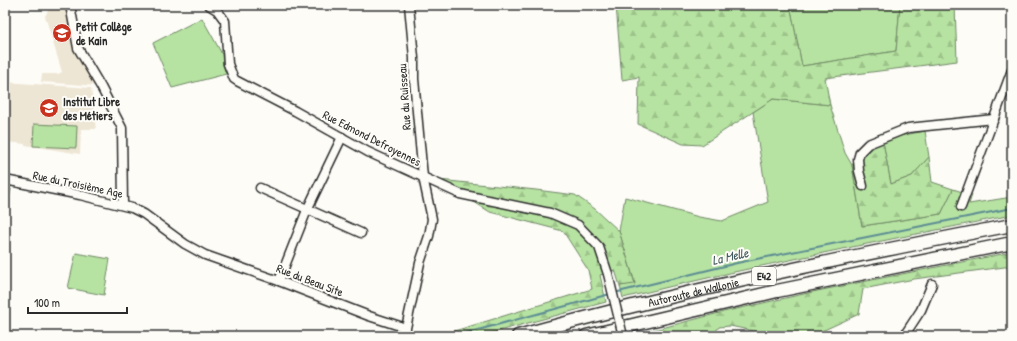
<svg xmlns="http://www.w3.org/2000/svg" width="1017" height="341" viewBox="0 0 1017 341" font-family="'Patrick Hand',sans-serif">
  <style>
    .built { fill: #eee6d4 }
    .grass { fill: #b6e3a1; stroke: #708766 }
    .forest { fill: url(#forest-firs); stroke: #708766 }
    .park { fill: url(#park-dots); stroke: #708766 }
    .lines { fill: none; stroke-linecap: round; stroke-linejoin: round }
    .stream { stroke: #5c8c93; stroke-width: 2 }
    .minor-casing { stroke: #2b2b2b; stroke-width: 11 }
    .highway-casing { stroke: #2b2b2b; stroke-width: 15 }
    .minor { stroke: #fdfcf7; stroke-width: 8 }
    .highway { stroke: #fdfcf7; stroke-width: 12 }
    .minor-bridge-casing { stroke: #2b2b2b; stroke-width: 11; stroke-linecap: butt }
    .minor-bridge { stroke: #fdfcf7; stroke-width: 8 }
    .labels { text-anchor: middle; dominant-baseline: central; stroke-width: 4; stroke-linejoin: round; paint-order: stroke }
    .shield { fill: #fdfcf7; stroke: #6a6a68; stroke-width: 1 }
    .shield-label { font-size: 11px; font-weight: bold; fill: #2b2b2b }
    .poi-label { font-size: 12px; font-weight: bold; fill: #2b2b2b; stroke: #fdfcf7; text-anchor: start }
    .street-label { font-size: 12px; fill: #2b2b2b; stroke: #fdfcf7 }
    .water-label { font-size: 13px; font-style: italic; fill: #435b5f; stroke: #fdfcf7 }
  </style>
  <defs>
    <pattern id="forest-firs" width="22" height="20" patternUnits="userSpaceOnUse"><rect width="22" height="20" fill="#b6e3a1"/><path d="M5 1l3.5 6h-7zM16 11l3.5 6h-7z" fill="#9dc38b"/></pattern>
    <pattern id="park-dots" width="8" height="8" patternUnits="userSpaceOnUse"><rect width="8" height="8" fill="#b6e3a1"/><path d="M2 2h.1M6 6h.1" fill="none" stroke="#9dc38b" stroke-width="1.8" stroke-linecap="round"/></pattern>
  </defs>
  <rect width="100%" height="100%" fill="#fdfcf7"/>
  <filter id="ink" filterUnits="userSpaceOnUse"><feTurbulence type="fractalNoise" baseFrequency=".025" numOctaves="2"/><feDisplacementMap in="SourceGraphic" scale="8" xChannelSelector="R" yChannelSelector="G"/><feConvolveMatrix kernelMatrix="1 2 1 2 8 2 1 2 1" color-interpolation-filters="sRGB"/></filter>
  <g filter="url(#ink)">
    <g class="built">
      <polygon points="47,5 68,5 77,49 98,86 41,82 42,74 58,74 62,72 45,16 48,11"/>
      <polygon points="5,82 91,88 96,129 81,129 80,154 25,145 25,144 7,142 6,167 5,166"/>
    </g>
    <g class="grass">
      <polygon points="790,5 900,5 896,51 802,66"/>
      <polygon points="202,18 222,54 223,65 226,74 172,88 153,43"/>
      <path d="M773 99 830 105 845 153 852 165 862 226 941 214 953 189 972 195 969 204 1012 197V215C882 241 752 266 623 298L620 286 635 283 619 231 625 197 699 217 722 221 768 202 753 112Z"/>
      <polygon points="34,124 77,126 76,148 33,146"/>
      <polygon points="925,131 929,157 912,176 891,184 883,142 899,136"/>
      <polygon points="76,253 110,259 104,295 68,288"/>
    </g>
    <g class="forest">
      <polygon points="616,5 790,5 802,66 896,51 900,5 955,5 957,61 825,78 830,105 773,99 702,145 683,144 638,124 639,77 622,80"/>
      <path d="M883 142 891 184 912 176 929 157 932 182 953 189 941 214 862 226 852 165C862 152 867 147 883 142Z"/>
      <polygon points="439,180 536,190 575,195 595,209 619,231 635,284 620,286 615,270 600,275 606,302 480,336 438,336 592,289 588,270 563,231 490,212"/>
      <polygon points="1012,252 1012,266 914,279 863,289 859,314 822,331 821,336 777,336 730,326 719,327 715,332 714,336 631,336 723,312 817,291"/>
    </g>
    <polygon class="park" points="5,188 11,189 5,217"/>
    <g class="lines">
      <g class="stream">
        <polyline points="614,293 737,263 1012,208"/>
        <polyline points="456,336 610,294"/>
      </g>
      <defs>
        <g id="minor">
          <polyline points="70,5 78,48 101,87 122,128 123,205"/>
          <polyline points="209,5 217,10 225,21 228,64 234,79 237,81 295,111 368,152 460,194 550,213 578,225 599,247 608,274"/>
          <polyline points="5,180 80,195 132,208 144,214 185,244 205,255 279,281 369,316 406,328 420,263 429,236 432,219 423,177 414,79 414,58 409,5"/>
          <polyline points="863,186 859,171 858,159 860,152 868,144 908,128 994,119"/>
          <polyline points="260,188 361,233"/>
          <polyline points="961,207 1012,70"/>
          <polyline points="279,281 307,210 342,137"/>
          <polyline points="904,336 921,310 932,284"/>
        </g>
        <g id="highway">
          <path id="s1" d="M518 336C680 291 846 257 1012 225"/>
          <polyline points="586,336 777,291 1012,243"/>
        </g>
      </defs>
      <use href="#minor" class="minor-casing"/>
      <use href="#highway" class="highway-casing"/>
      <use href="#minor" class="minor"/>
      <use href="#highway" class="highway"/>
      <defs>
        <polyline id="minor-bridge" points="608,274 623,336"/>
      </defs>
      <use href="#minor-bridge" class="minor-bridge-casing"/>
      <use href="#minor-bridge" class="minor-bridge"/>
    </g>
  </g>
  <defs>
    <symbol id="school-disc" viewBox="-11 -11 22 22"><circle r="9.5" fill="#c8321e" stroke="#fdfcf7"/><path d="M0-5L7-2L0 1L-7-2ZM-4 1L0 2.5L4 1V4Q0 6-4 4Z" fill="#fff"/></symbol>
  </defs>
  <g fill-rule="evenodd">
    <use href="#school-disc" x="51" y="22" width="22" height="22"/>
    <use href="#school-disc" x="38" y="97" width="22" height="22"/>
  </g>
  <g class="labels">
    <rect class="shield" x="752" y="267" width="24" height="18" rx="3"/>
    <g class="shield-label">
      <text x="764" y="276">E42</text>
    </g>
    <g class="poi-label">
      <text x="76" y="26">Petit Collège<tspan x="76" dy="14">de Kain</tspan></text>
      <text x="63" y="101">Institut Libre<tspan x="63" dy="14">des Métiers</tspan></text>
    </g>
    <g class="street-label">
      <text transform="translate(404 97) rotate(-94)">Rue du Ruisseau</text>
      <text transform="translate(372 138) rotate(27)">Rue Edmond Defroyennes</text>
      <text transform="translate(78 184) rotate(12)">Rue du Troisième Age</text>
      <text transform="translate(310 280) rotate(21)">Rue du Beau Site</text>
      <text stroke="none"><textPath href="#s1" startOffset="181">Autoroute de Wallonie</textPath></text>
    </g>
    <g class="water-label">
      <text transform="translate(730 256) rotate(-13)">La Melle</text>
    </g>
  </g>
  <rect width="1017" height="341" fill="none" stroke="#fdfcf7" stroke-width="20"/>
  <rect x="10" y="10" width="997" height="321" fill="none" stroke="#2b2b2b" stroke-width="1.5" filter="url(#ink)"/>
  <path d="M28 307v6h99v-6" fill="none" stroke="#2b2b2b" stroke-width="2"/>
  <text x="34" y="307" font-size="12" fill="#2b2b2b" stroke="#fdfcf7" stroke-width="3" paint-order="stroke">100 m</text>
</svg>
